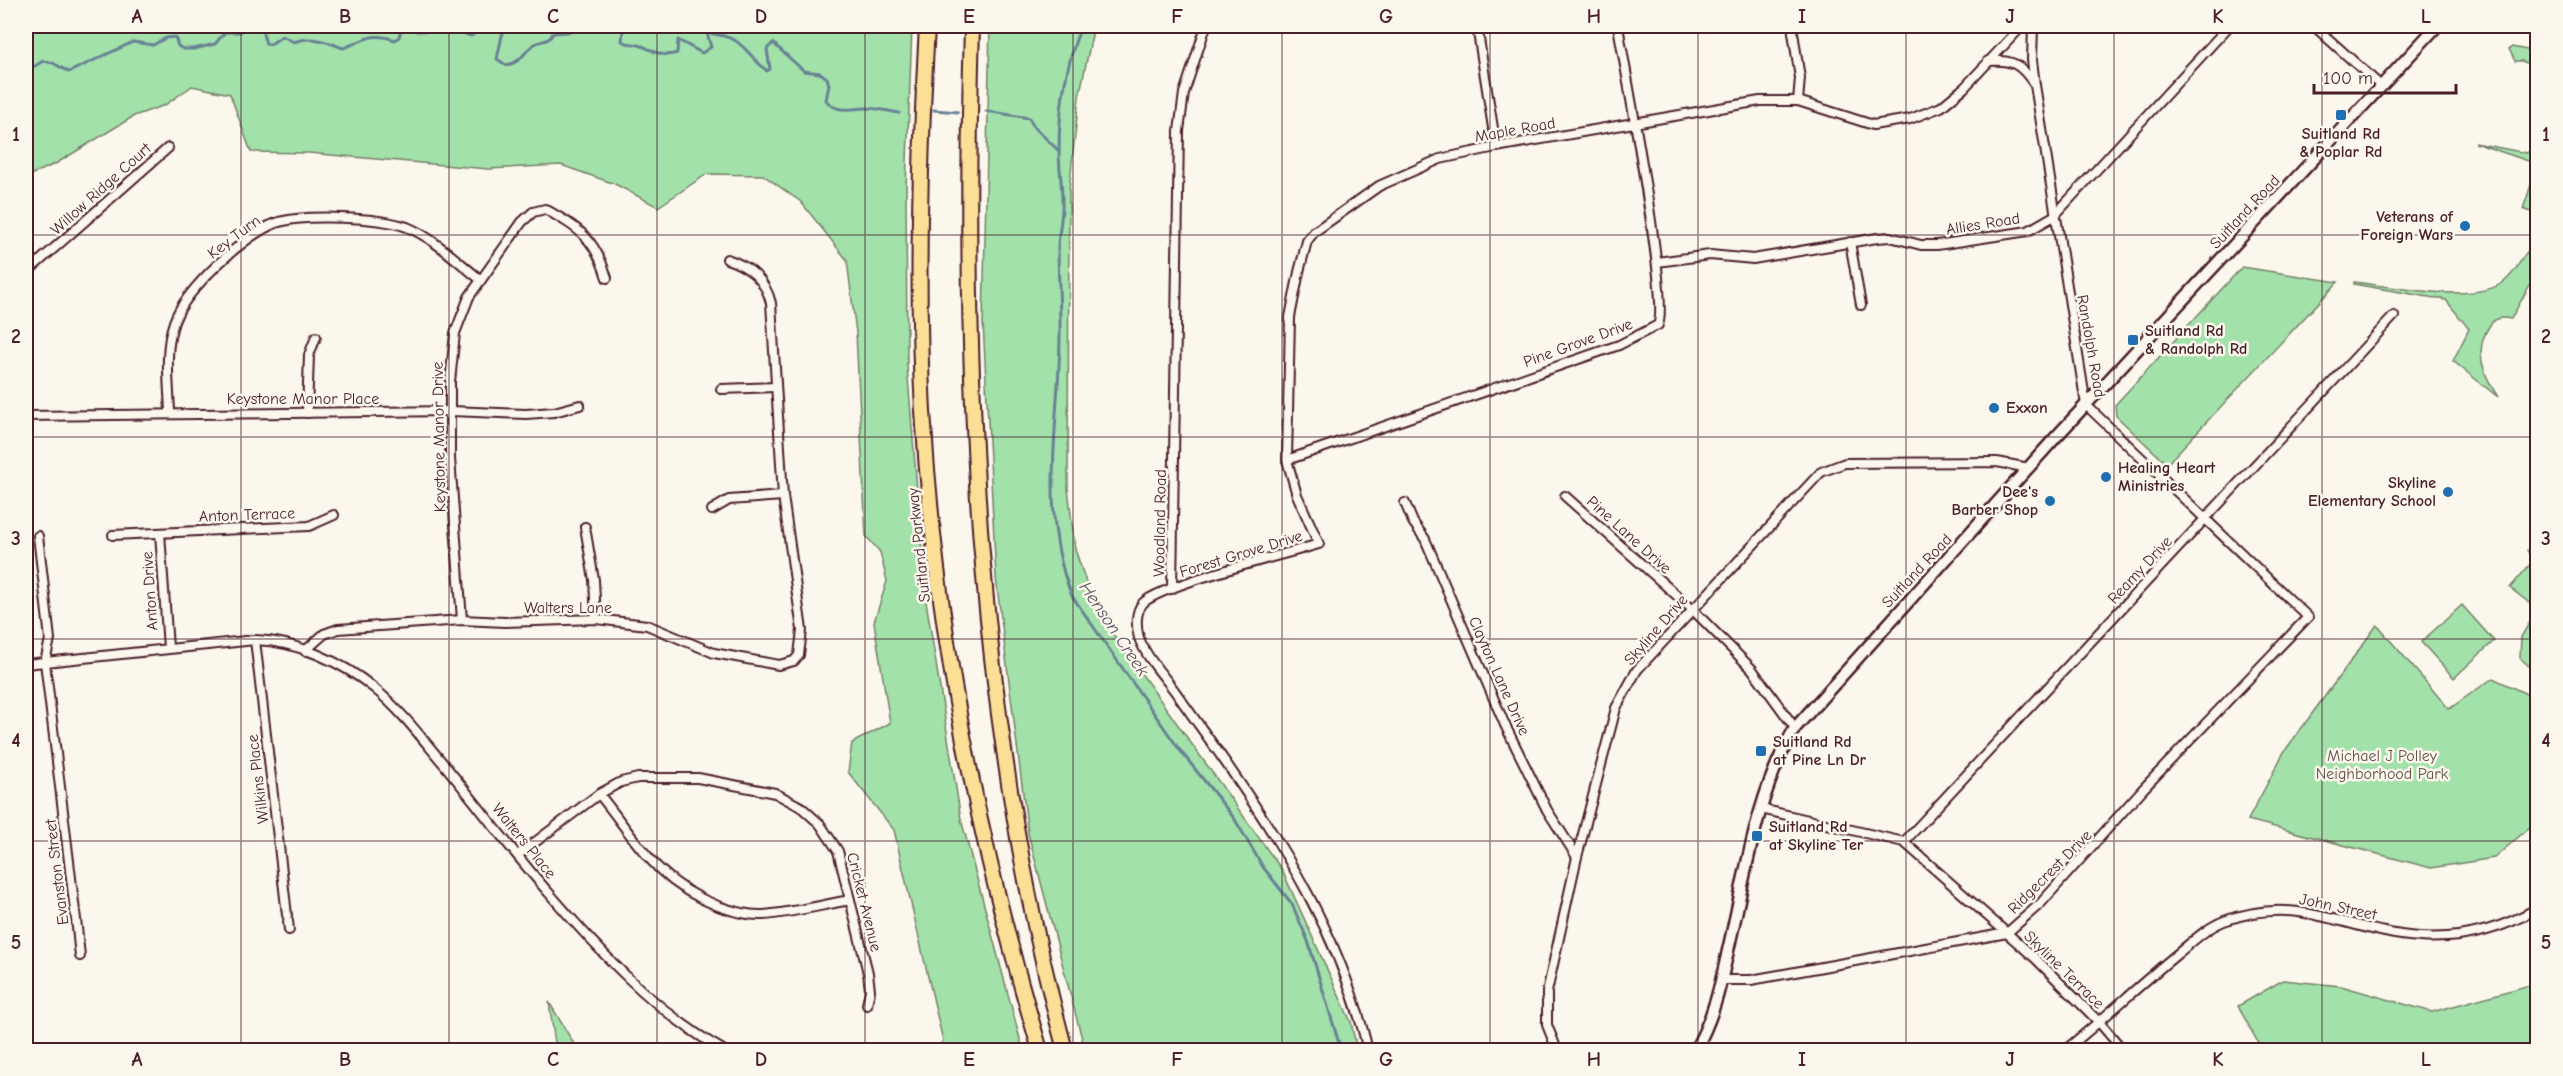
<svg xmlns="http://www.w3.org/2000/svg" width="2563" height="1076" viewBox="0 0 2563 1076" font-family="'Comic Neue',sans-serif">
  <style>
    .green { fill: #a2e1a9; stroke: #76806a; stroke-width: 1.5 }
    .lines { fill: none; stroke-linecap: round; stroke-linejoin: round }
    .stream { stroke: #688295; stroke-width: 3 }
    .street-casing { stroke: #4a1f2b; stroke-width: 12 }
    .secondary-casing { stroke: #4a1f2b; stroke-width: 15 }
    .highway-casing { stroke: #4a1f2b; stroke-width: 18 }
    .street { stroke: #fbf7ec; stroke-width: 8 }
    .secondary { stroke: #fbf7ec; stroke-width: 10 }
    .highway { stroke: #fbdf96; stroke-width: 14 }
    .grid { fill: none; stroke: #4a1f2b; stroke-width: 1.5; stroke-opacity: 0.55 }
    .poi-dot { fill: #1f6fb2; stroke: #fbf7ec; stroke-width: 2 }
    .labels { text-anchor: middle; dominant-baseline: central; stroke-width: 5; stroke-linejoin: round; paint-order: stroke }
    .street-label { font-size: 16px; fill: #4a1f2b; stroke: #fbf7ec }
    .poi-label { font-size: 16px; font-weight: bold; fill: #4a1f2b; stroke: #fbf7ec; text-anchor: start }
    .park-label { font-size: 16px; fill: #60504a; stroke: #fbf7ec }
    .water-label { font-size: 18px; font-style: italic; fill: #595160; stroke: #fbf7ec }
    .neatline { fill: none; stroke: #4a1f2b; stroke-width: 2 }
    .grid-label { font-size: 20px; text-anchor: middle; font-weight: bold; fill: #4a1f2b }
  </style>
  <rect width="100%" height="100%" fill="#fbf7ec"/>
  <filter id="ink" filterUnits="userSpaceOnUse"><feTurbulence type="fractalNoise" baseFrequency=".0167" numOctaves="2"/><feDisplacementMap in="SourceGraphic" scale="12" xChannelSelector="R" yChannelSelector="G"/><feConvolveMatrix kernelMatrix="1 2 1 2 8 2 1 2 1" color-interpolation-filters="sRGB"/></filter>
  <g filter="url(#ink)">
    <g class="green">
      <polygon points="26,26 912,26 906,189 907,365 926,601 961,819 1023,1050 935,1050 943,1041 894,830 848,772 852,743 890,723 874,622 887,581 880,552 866,536 856,333 847,260 801,202 763,175 707,174 658,207 615,184 561,165 488,169 309,153 251,152 230,94 192,86 165,105 134,116 57,163 26,177"/>
      <polygon points="990,26 1094,26 1079,97 1069,191 1068,488 1075,549 1095,609 1282,870 1351,1022 1357,1050 1085,1050 1028,833 996,578 983,322"/>
      <polygon points="2512,47 2537,52 2537,68 2522,61 2515,61 2509,49"/>
      <polygon points="2475,143 2526,153 2537,148 2537,164"/>
      <polygon points="2537,167 2538,214 2537,214 2523,209"/>
      <path d="M2537 243V272L2511 319C2502 317 2496 317 2490 325 2473 350 2483 374 2498 397L2453 361 2469 329 2446 300 2354 284V282C2391 286 2476 305 2505 281 2519 270 2522 252 2537 243Z"/>
      <polygon points="2242,267 2338,282 2167,464 2116,416 2115,405"/>
      <polygon points="2537,538 2537,609 2510,588 2533,561 2527,550"/>
      <polygon points="2462,605 2494,641 2454,678 2421,642"/>
      <polygon points="2537,610 2537,673 2520,658 2521,637"/>
      <polygon points="2377,625 2449,709 2493,678 2537,699 2537,821 2494,858 2431,868 2248,820 2284,752"/>
      <polygon points="2283,980 2341,986 2432,1012 2537,983 2537,1050 2262,1050 2238,1006"/>
      <polygon points="549,1002 577,1049 579,1050 556,1050"/>
    </g>
    <g class="lines">
      <g class="stream">
        <path d="M257 26 262 30 266 44H271L282 36 294 42C311 35 327 42 343 48 364 41 370 31 395 40L399 37 402 26"/>
        <polyline points="410,26 417,31 454,30 471,36 486,26"/>
        <path d="M504 26 497 59 506 65C521 63 523 53 533 45 541 39 548 44 553 33L567 32 581 26"/>
        <path d="M596 26 623 29 622 41C628 45 635 43 642 46 654 51 663 58 677 53L678 40 702 53 711 47 707 33C745 37 741 49 767 71L770 69 767 49 773 43 804 71 820 73 827 78 829 85 826 100C836 114 851 108 866 108 876 108 888 111 899 113"/>
        <path d="M1081 26C1066 65 1059 108 1059 150 1059 167 1062 183 1062 200 1063 215 1059 230 1058 245 1058 272 1060 299 1060 327 1061 415 1037 511 1072 596L1179 749 1234 818 1263 867 1292 904 1308 941 1341 1050"/>
        <polyline points="26,65 35,66 43,61 53,63 69,72 133,42 153,45 166,38 175,37 178,46 183,49 194,49 215,44 225,32 240,32 250,26"/>
        <polyline points="934,110 958,112"/>
        <polyline points="986,111 1029,118 1034,127 1059,151"/>
      </g>
      <defs>
        <g id="street">
          <polyline points="1477,26 1496,147"/>
          <polyline points="1792,26 1800,78 1798,101"/>
          <polyline points="2314,26 2382,87"/>
          <path d="M1988 61C2012 59 2021 64 2034 84"/>
          <polyline points="1850,242 1861,305"/>
          <polyline points="1657,262 1710,255 1753,259 1877,238 1890,237 1921,245 1937,245 2028,231 2054,216 2229,26"/>
          <polyline points="26,273 168,148"/>
          <polyline points="721,389 776,387"/>
          <path d="M170 412C169 383 164 350 174 322 185 290 245 234 276 223 304 214 379 217 407 227 434 238 458 262 481 280"/>
          <polyline points="307,413 309,355 316,337"/>
          <polyline points="26,416 452,411 526,414 554,412 580,405"/>
          <path d="M1287 460 1619 345 1658 325C1670 301 1625 69 1618 26"/>
          <polyline points="1565,496 1692,609 1752,669 1795,728"/>
          <polyline points="1405,503 1413,522 1425,539 1505,725 1547,810 1577,857"/>
          <polyline points="712,510 729,500 783,496"/>
          <polyline points="585,527 594,580 596,619"/>
          <polyline points="160,533 168,648"/>
          <polyline points="113,535 309,526 334,515"/>
          <polyline points="38,536 50,639 45,662 78,936"/>
          <polyline points="1172,589 1179,131 1184,93 1206,26"/>
          <path d="M462 620 450 458V382L455 333 469 297 522 222 533 212 545 209C580 229 595 238 607 278"/>
          <polyline points="255,640 287,915"/>
          <path d="M305 651 324 634 338 629 462 620 505 622 596 619 647 625 714 653 779 665 794 661 799 655 802 630 783 496 771 303C765 279 750 267 727 259"/>
          <path d="M26 664 255 640C297 641 344 663 375 689 398 708 418 733 437 756 475 801 510 849 549 893 600 952 654 1011 723 1050"/>
          <path d="M599 794C638 842 656 882 718 906 732 911 748 916 763 915 792 913 822 905 850 900"/>
          <polyline points="1761,809 1904,842 2035,958 2099,1022 2123,1050"/>
          <polyline points="1904,842 2394,316"/>
          <polyline points="518,855 599,794 621,782 638,778 698,778 775,793 801,807 820,824 838,851 868,973 870,990 867,1005"/>
          <polyline points="288,921 289,930"/>
          <polyline points="78,938 80,956"/>
          <polyline points="1722,980 1751,980 1779,975 2007,933 2041,903 2143,789 2308,617 2086,405 2035,85 2032,60 2033,26"/>
          <path d="M1368 1050C1341 937 1285 847 1219 753 1204 732 1189 711 1174 690 1162 674 1146 657 1139 638 1136 627 1135 612 1143 603 1163 584 1286 554 1319 544L1297 495 1287 460 1290 317 1299 272 1307 241 1314 232 1379 186 1440 159 1496 147 1760 101H1798L1873 125 1910 119 1941 107 1964 88 2022 26"/>
          <polyline points="1557,1050 1547,1025 1547,992 1577,857 1616,708 1637,670 1821,472 1845,463 1997,462 2029,468"/>
          <path d="M2065 1050C2103 1020 2138 986 2176 955 2191 943 2206 928 2224 921 2301 892 2349 933 2420 937 2462 940 2502 929 2538 908"/>
        </g>
        <path id="secondary" d="M1695 1050C1714 1017 1721 983 1729 946 1746 873 1756 794 1795 728L2055 438 2437 26"/>
        <g id="highway">
          <path d="M927 26C920 154 916 283 923 411 935 628 978 843 1040 1050"/>
          <path d="M972 26C962 370 975 716 1065 1050"/>
        </g>
      </defs>
      <use href="#street" class="street-casing"/>
      <use href="#secondary" class="secondary-casing"/>
      <use href="#highway" class="highway-casing"/>
      <use href="#street" class="street"/>
      <use href="#secondary" class="secondary"/>
      <use href="#highway" class="highway"/>
    </g>
  </g>
  <path class="grid" d="M241 26V1050M449 26V1050M657 26V1050M865 26V1050M1073 26V1050M1282 26V1050M1490 26V1050M1698 26V1050M1906 26V1050M2114 26V1050M2322 26V1050M26 235H2538M26 437H2538M26 639H2538M26 841H2538"/>
  <g class="poi-dot">
    <rect x="2335" y="109" width="12" height="12" rx="3"/>
    <circle cx="2465" cy="226" r="6"/>
    <rect x="2127" y="334" width="12" height="12" rx="3"/>
    <circle cx="1994" cy="408" r="6"/>
    <circle cx="2106" cy="477" r="6"/>
    <circle cx="2448" cy="492" r="6"/>
    <circle cx="2050" cy="501" r="6"/>
    <rect x="1755" y="745" width="12" height="12" rx="3"/>
    <rect x="1751" y="830" width="12" height="12" rx="3"/>
  </g>
  <g class="labels">
    <g class="street-label">
      <text transform="translate(1515 130) rotate(-10)">Maple Road</text>
      <text transform="translate(101 189) rotate(-42)">Willow Ridge Court</text>
      <text transform="translate(2245 212) rotate(-47)">Suitland Road</text>
      <text transform="translate(1983 224) rotate(-9)">Allies Road</text>
      <text transform="translate(234 237) rotate(-37)">Key Turn</text>
      <text transform="translate(1578 343) rotate(-20)">Pine Grove Drive</text>
      <text transform="translate(2091 346) rotate(80)">Randolph Road</text>
      <text x="303" y="399">Keystone Manor Place</text>
      <text transform="translate(439 437) rotate(-91)">Keystone Manor Drive</text>
      <text transform="translate(247 515) rotate(-2)">Anton Terrace</text>
      <text transform="translate(1160 523) rotate(-89)">Woodland Road</text>
      <text transform="translate(1629 535) rotate(42)">Pine Lane Drive</text>
      <text transform="translate(919 545) rotate(-96)">Suitland Parkway</text>
      <text transform="translate(1241 554) rotate(-17)">Forest Grove Drive</text>
      <text transform="translate(2140 570) rotate(-47)">Reamy Drive</text>
      <text transform="translate(1917 571) rotate(-47)">Suitland Road</text>
      <text transform="translate(150 591) rotate(-94)">Anton Drive</text>
      <text x="568" y="608">Walters Lane</text>
      <text transform="translate(1656 630) rotate(-49)">Skyline Drive</text>
      <text transform="translate(1499 676) rotate(66)">Clayton Lane Drive</text>
      <text transform="translate(258 779) rotate(-97)">Wilkins Place</text>
      <text transform="translate(524 841) rotate(51)">Walters Place</text>
      <text transform="translate(57 872) rotate(-97)">Evanston Street</text>
      <text transform="translate(2050 872) rotate(-45)">Ridgecrest Drive</text>
      <text transform="translate(864 902) rotate(76)">Cricket Avenue</text>
      <text transform="translate(2338 907) rotate(12)">John Street</text>
      <text transform="translate(2064 970) rotate(44)">Skyline Terrace</text>
    </g>
    <g class="poi-label">
      <text x="2341" y="134" text-anchor="middle">Suitland Rd<tspan x="2341" dy="18">&amp; Poplar Rd</tspan></text>
      <text x="2453" y="217" text-anchor="end">Veterans of<tspan x="2453" dy="18">Foreign Wars</tspan></text>
      <text x="2145" y="331">Suitland Rd<tspan x="2145" dy="18">&amp; Randolph Rd</tspan></text>
      <text x="2006" y="408">Exxon</text>
      <text x="2118" y="468">Healing Heart<tspan x="2118" dy="18">Ministries</tspan></text>
      <text x="2436" y="483" text-anchor="end">Skyline<tspan x="2436" dy="18">Elementary School</tspan></text>
      <text x="2038" y="492" text-anchor="end">Dee's<tspan x="2038" dy="18">Barber Shop</tspan></text>
      <text x="1773" y="742">Suitland Rd<tspan x="1773" dy="18">at Pine Ln Dr</tspan></text>
      <text x="1769" y="827">Suitland Rd<tspan x="1769" dy="18">at Skyline Ter</tspan></text>
    </g>
    <g class="park-label">
      <text x="2382" y="756">Michael J Polley<tspan x="2382" dy="18">Neighborhood Park</tspan></text>
    </g>
    <g class="water-label">
      <text transform="translate(1114 629) rotate(56)">Henson Creek</text>
    </g>
  </g>
  <rect width="2563" height="1076" fill="none" stroke="#fbf7ec" stroke-width="66"/>
  <path d="M2314 84v9h142v-9" fill="none" stroke="#4a1f2b" stroke-width="3"/>
  <text x="2323" y="84" font-size="18" fill="#4a1f2b" stroke="#fbf7ec" stroke-width="4.5" paint-order="stroke">100 m</text>
  <rect x="33" y="33" width="2497" height="1010" class="neatline"/>
  <g class="grid-label">
    <text x="137" y="23">A</text>
    <text x="345" y="23">B</text>
    <text x="553" y="23">C</text>
    <text x="761" y="23">D</text>
    <text x="969" y="23">E</text>
    <text x="1177" y="23">F</text>
    <text x="1386" y="23">G</text>
    <text x="1594" y="23">H</text>
    <text x="1802" y="23">I</text>
    <text x="2010" y="23">J</text>
    <text x="2218" y="23">K</text>
    <text x="2426" y="23">L</text>
    <text x="16" y="141">1</text>
    <text x="2546" y="141">1</text>
    <text x="16" y="343">2</text>
    <text x="2546" y="343">2</text>
    <text x="16" y="545">3</text>
    <text x="2546" y="545">3</text>
    <text x="16" y="747">4</text>
    <text x="2546" y="747">4</text>
    <text x="16" y="949">5</text>
    <text x="2546" y="949">5</text>
    <text x="137" y="1066">A</text>
    <text x="345" y="1066">B</text>
    <text x="553" y="1066">C</text>
    <text x="761" y="1066">D</text>
    <text x="969" y="1066">E</text>
    <text x="1177" y="1066">F</text>
    <text x="1386" y="1066">G</text>
    <text x="1594" y="1066">H</text>
    <text x="1802" y="1066">I</text>
    <text x="2010" y="1066">J</text>
    <text x="2218" y="1066">K</text>
    <text x="2426" y="1066">L</text>
  </g>
</svg>
